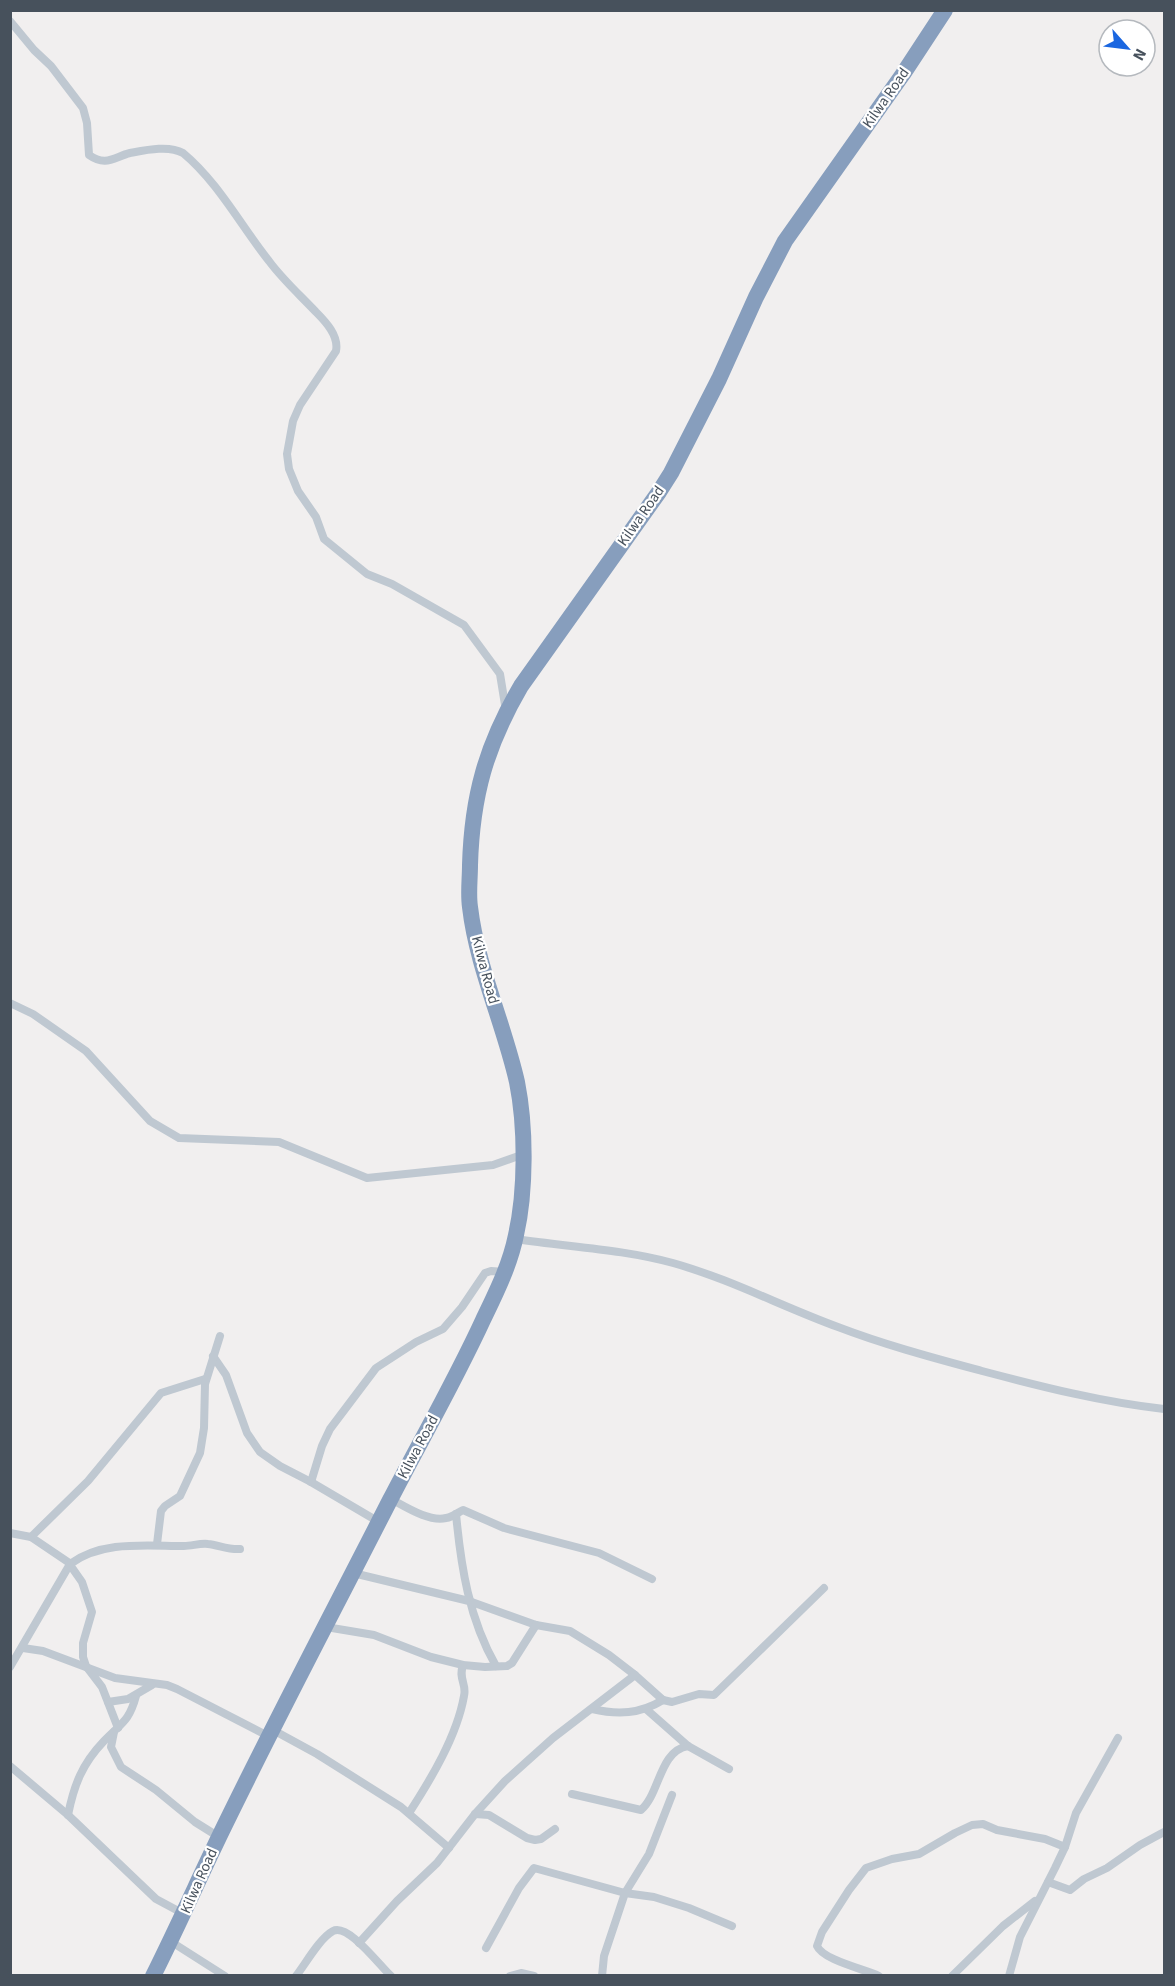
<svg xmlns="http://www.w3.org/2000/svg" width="1175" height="1986" viewBox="0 0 1175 1986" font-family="'Source Sans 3',sans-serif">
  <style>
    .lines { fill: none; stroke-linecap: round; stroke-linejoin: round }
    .street { stroke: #bfc8d1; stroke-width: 8 }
    .highway { stroke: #879ebd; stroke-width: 16 }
    .labels { text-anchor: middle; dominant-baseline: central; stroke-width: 4.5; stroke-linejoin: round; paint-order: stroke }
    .street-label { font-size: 15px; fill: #47515c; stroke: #fff }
  </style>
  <rect width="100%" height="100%" fill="#f1efef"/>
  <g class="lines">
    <g class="street">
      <path d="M10 21 34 50 51 66 83 108 87 123 89 155C106 167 114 157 130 153 146 150 169 145 183 153 218 182 241 226 269 261 283 280 300 295 316 312 326 322 339 336 336 351L300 405 293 421 287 454 289 469 298 491 316 517 324 539 367 574 392 584 464 625 500 674 506 711"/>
      <polyline points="10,1003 33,1014 86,1051 150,1121 179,1138 279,1142 367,1178 493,1165 524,1154"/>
      <path d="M516 1239C568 1247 622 1249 673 1263 730 1279 783 1307 838 1327 885 1345 934 1358 982 1371 1043 1387 1102 1402 1164 1409"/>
      <polyline points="213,1356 226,1375 247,1433 260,1452 280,1466 311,1482 379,1522"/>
      <polyline points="311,1482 322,1446 330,1429 376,1368 416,1342 443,1329 462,1307 485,1273 491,1271 505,1272"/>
      <path d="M391 1499C406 1507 429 1522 446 1518 453 1517 457 1513 463 1510L504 1528 599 1553 652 1579"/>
      <path d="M456 1514C461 1567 469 1619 496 1666"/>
      <polyline points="10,1533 31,1537 68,1562 82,1582 92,1612 83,1643 83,1657 86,1666 102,1687 118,1728"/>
      <polyline points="31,1537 88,1481 161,1393 205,1379"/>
      <polyline points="157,1544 161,1511 165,1506 180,1496 200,1453 204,1428 205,1384 220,1336"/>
      <polyline points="353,1573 469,1601 536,1625 570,1631 609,1655 635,1675 663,1700 672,1702 699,1694 714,1695 824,1588"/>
      <polyline points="326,1627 374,1635 431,1657 463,1665 485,1667 507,1666 512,1663 536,1625"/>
      <polyline points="23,1648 43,1651 115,1678 167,1685 177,1689 270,1737"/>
      <path d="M10 1667 70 1564C102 1540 147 1546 184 1546 192 1546 200 1543 208 1544 218 1545 229 1550 240 1549"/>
      <polyline points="108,1702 128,1699 152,1685"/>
      <path d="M592 1709C618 1715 640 1714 663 1700"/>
      <polyline points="646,1709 688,1746 729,1769"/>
      <polyline points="273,1730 317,1754 401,1807 449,1848"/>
      <polyline points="114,1732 111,1747 121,1767 156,1790 195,1822 219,1837"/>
      <polyline points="10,1766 68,1815 156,1899 184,1914"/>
      <path d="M572 1794 641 1810C660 1794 659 1751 688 1746"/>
      <path d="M409 1813C431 1779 457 1736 464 1696 467 1684 458 1679 463 1665"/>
      <polyline points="475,1814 489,1815 527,1838 535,1840 541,1839 555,1829"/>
      <path d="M68 1815C74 1785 82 1764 104 1741 121 1723 129 1722 136 1696"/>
      <polyline points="1048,1882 1070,1890 1084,1879 1107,1868 1140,1845 1164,1832"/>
      <polyline points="170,1941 225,1976"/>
      <polyline points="359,1943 397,1901 437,1863 475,1814 505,1781 553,1738 635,1675"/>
      <polyline points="486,1948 519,1888 534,1868 625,1893 654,1897 689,1908 732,1926"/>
      <path d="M296 1976C306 1963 320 1938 333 1931 348 1923 379 1965 391 1976"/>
      <polyline points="510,1976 521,1973 534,1976"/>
      <polyline points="602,1976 604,1956 625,1893 649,1854 672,1795"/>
      <path d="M879 1976C864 1969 823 1960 817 1946L822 1932 849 1890 866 1868 892 1859 919 1854 955 1833 972 1825 983 1824 997 1830 1045 1839 1065 1847"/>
      <polyline points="952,1976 1003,1926 1035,1901"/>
      <polyline points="1009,1976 1020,1937 1055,1868 1065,1847 1076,1813 1118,1738"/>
    </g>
    <path class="highway" d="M153 1976C176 1930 197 1883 219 1837 274 1723 333 1612 390 1500 421 1440 455 1381 483 1320 496 1293 510 1265 516 1235 526 1191 526 1127 517 1082 504 1024 477 967 470 907 468 894 470 879 470 865 472 796 486 746 521 686L659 492 671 473 719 379 756 297 785 241 903 74 945 10"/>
  </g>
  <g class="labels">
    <g class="street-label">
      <text transform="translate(886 98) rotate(-55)">Kilwa Road</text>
      <text transform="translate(641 516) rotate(-55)">Kilwa Road</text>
      <text transform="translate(485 970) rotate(75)">Kilwa Road</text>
      <text transform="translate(418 1447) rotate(-62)">Kilwa Road</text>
      <text transform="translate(199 1881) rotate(-66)">Kilwa Road</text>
    </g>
  </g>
  <rect width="1175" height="1986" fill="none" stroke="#47515c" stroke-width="24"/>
  <g transform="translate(1127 48) rotate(118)"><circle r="28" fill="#ffffff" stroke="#b5b9be" stroke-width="1.5"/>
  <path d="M0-4.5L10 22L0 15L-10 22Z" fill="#1a66e0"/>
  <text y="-9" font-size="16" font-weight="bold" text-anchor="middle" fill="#47515c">N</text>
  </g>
</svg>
